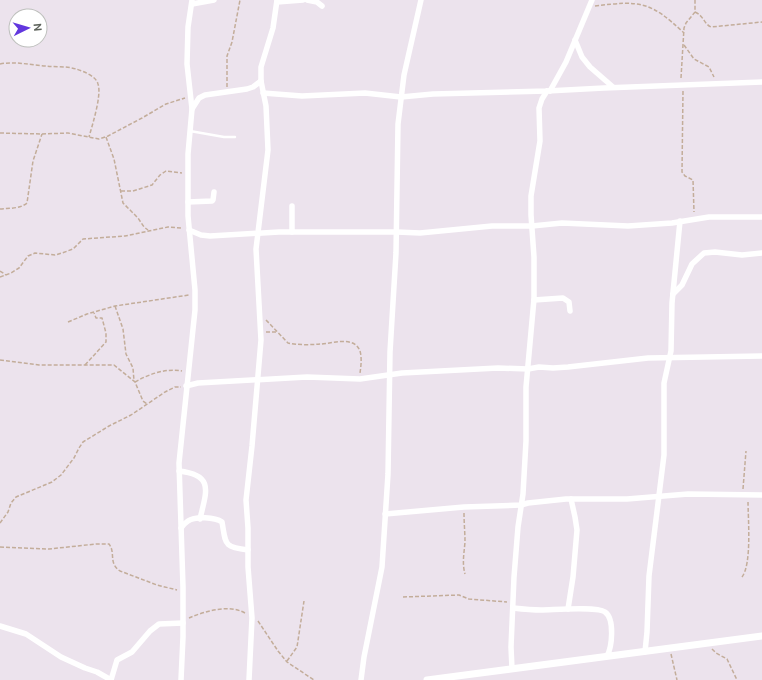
<svg xmlns="http://www.w3.org/2000/svg" width="762" height="680" viewBox="0 0 762 680" font-family="Ubuntu,sans-serif">
  <style>
    .lines { fill: none; stroke-linecap: round; stroke-linejoin: round }
    .path { stroke: #c3ad9a; stroke-width: 1.5; stroke-dasharray: 4 2; stroke-linecap: butt }
    .service { stroke: #fff; stroke-width: 2.5 }
    .minor { stroke: #fff; stroke-width: 5.5 }
    .tertiary { stroke: #fff; stroke-width: 7 }
  </style>
  <rect width="100%" height="100%" fill="#ece3ed"/>
  <g class="lines">
    <g class="path">
      <path d="M595 6C641 0 651 2 684 33"/>
      <path d="M695 12C704 16 704 24 711 27L762 22"/>
      <polyline points="684,45 694,59 709,67 714,77"/>
      <path d="M0 64C15 61 30 65 46 66 55 67 66 66 76 69 83 71 96 76 98 84 102 95 92 126 89 137"/>
      <polyline points="681,78 684,28 686,23 695,12 695,0"/>
      <polyline points="227,87 227,56 232,42 240,0"/>
      <polyline points="683,91 682,172 685,176 693,180 694,212"/>
      <polyline points="0,133 42,134 68,133 99,139 108,136 142,118 166,104 185,98"/>
      <polyline points="106,137 114,159 123,203 138,218 144,227 148,230"/>
      <polyline points="121,191 133,191 152,185 160,175 166,171 182,173"/>
      <path d="M0 209C9 208 20 209 27 203L33 161 42 134"/>
      <polyline points="0,271 6,275"/>
      <polyline points="0,277 11,273 19,268 28,256 35,253 55,255 62,253 73,249 83,239 125,236 168,227 182,228"/>
      <polyline points="115,306 123,329 126,354 133,368 134,381"/>
      <path d="M266 320 288 343C297 345 310 345 320 344 331 344 354 335 360 351 362 358 361 366 360 373"/>
      <polyline points="68,322 87,314 115,306 189,295"/>
      <polyline points="266,332 277,332"/>
      <polyline points="0,360 39,365 114,365 135,382 143,401 147,404"/>
      <polyline points="85,365 106,342 106,333 102,318 96,318 94,313"/>
      <path d="M135 382C149 374 166 368 182 371"/>
      <polyline points="743,489 746,451"/>
      <path d="M464 513C464 523 465 533 465 542 464 554 462 563 465 574"/>
      <polyline points="0,523 8,512 11,503 16,497 52,482 61,475 74,458 79,448 83,442 109,426 131,415 165,392 175,387 181,387"/>
      <path d="M0 547 49 549 96 544H109C116 553 108 563 120 571L157 585 177 590"/>
      <path d="M742 577C752 564 748 518 748 501"/>
      <polyline points="403,597 459,595 469,599 507,602"/>
      <path d="M189 618C205 611 229 604 245 613"/>
      <polyline points="258,621 278,651 287,662 314,680"/>
      <polyline points="712,649 716,653 727,659 737,680"/>
      <polyline points="671,654 677,680"/>
      <polyline points="287,661 297,647 304,601"/>
    </g>
    <polyline class="service" points="190,131 224,137 235,137"/>
    <g class="minor">
      <polyline points="307,0 317,2 322,6"/>
      <polyline points="277,2 303,0"/>
      <polyline points="192,4 214,0"/>
      <polyline points="575,40 582,57 590,67 613,87"/>
      <polyline points="550,91 566,62 592,0"/>
      <polyline points="263,93 302,96 365,93 401,97 433,94 547,91 604,88 762,82"/>
      <polyline points="192,109 187,64 188,27 192,0"/>
      <polyline points="188,202 212,201 213,200 214,192"/>
      <polyline points="292,206 292,232"/>
      <polyline points="189,230 201,235 210,236 279,232 397,232 420,233 492,226 532,226 562,223 628,226 672,223 709,217 762,217"/>
      <polyline points="673,294 682,285 692,264 704,253 715,252 742,255 762,253"/>
      <polyline points="534,300 563,298 569,302 570,311"/>
      <polyline points="186,386 198,383 307,377 360,379 402,373 498,368 528,369 539,367 553,368 568,367 648,358 762,356"/>
      <path d="M179 471C215 475 206 492 200 519"/>
      <polyline points="385,514 464,507 521,505 528,503 566,499 627,499 688,494 762,495"/>
      <path d="M181 528C183 525 185 523 188 521 195 516 215 517 222 522 226 544 223 547 248 550"/>
      <path d="M513 608C522 609 531 610 541 610 553 610 596 606 605 612 615 619 612 647 607 656"/>
      <polyline points="568,609 573,577 577,530 575,517 571,499"/>
      <polyline points="0,626 26,634 61,657 85,668 97,672 111,680"/>
      <polyline points="645,652 647,632 649,576 664,455 664,383 671,351 672,303 680,221"/>
      <polyline points="512,669 511,647 514,577 518,527 523,494 526,441 526,387 534,299 534,257 531,215 531,196 540,141 539,108 542,99 547,91"/>
      <polyline points="111,680 117,660 132,652 150,631 159,624 183,623"/>
      <polyline points="181,680 183,637 183,587 179,463 195,310 195,290 188,216 188,154 192,109 199,98 205,95 247,89 253,87 261,81"/>
      <polyline points="249,680 252,618 248,567 248,528 246,500 252,446 261,340 256,249 268,150 266,106 261,81 261,67 273,28 277,0"/>
      <polyline points="361,680 364,657 382,567 388,474 390,352 396,253 398,124 404,75 421,0"/>
    </g>
    <polyline class="tertiary" points="427,680 762,636"/>
  </g>
  <g transform="translate(28 28) rotate(85)"><circle r="19" fill="#ffffff" stroke="#bec0bd"/>
  <path d="M0-3L7 15L0 10L-7 15Z" fill="#6237de"/>
  <text y="-6" font-size="11" font-weight="bold" text-anchor="middle" fill="#5d625b">N</text>
  </g>
</svg>
